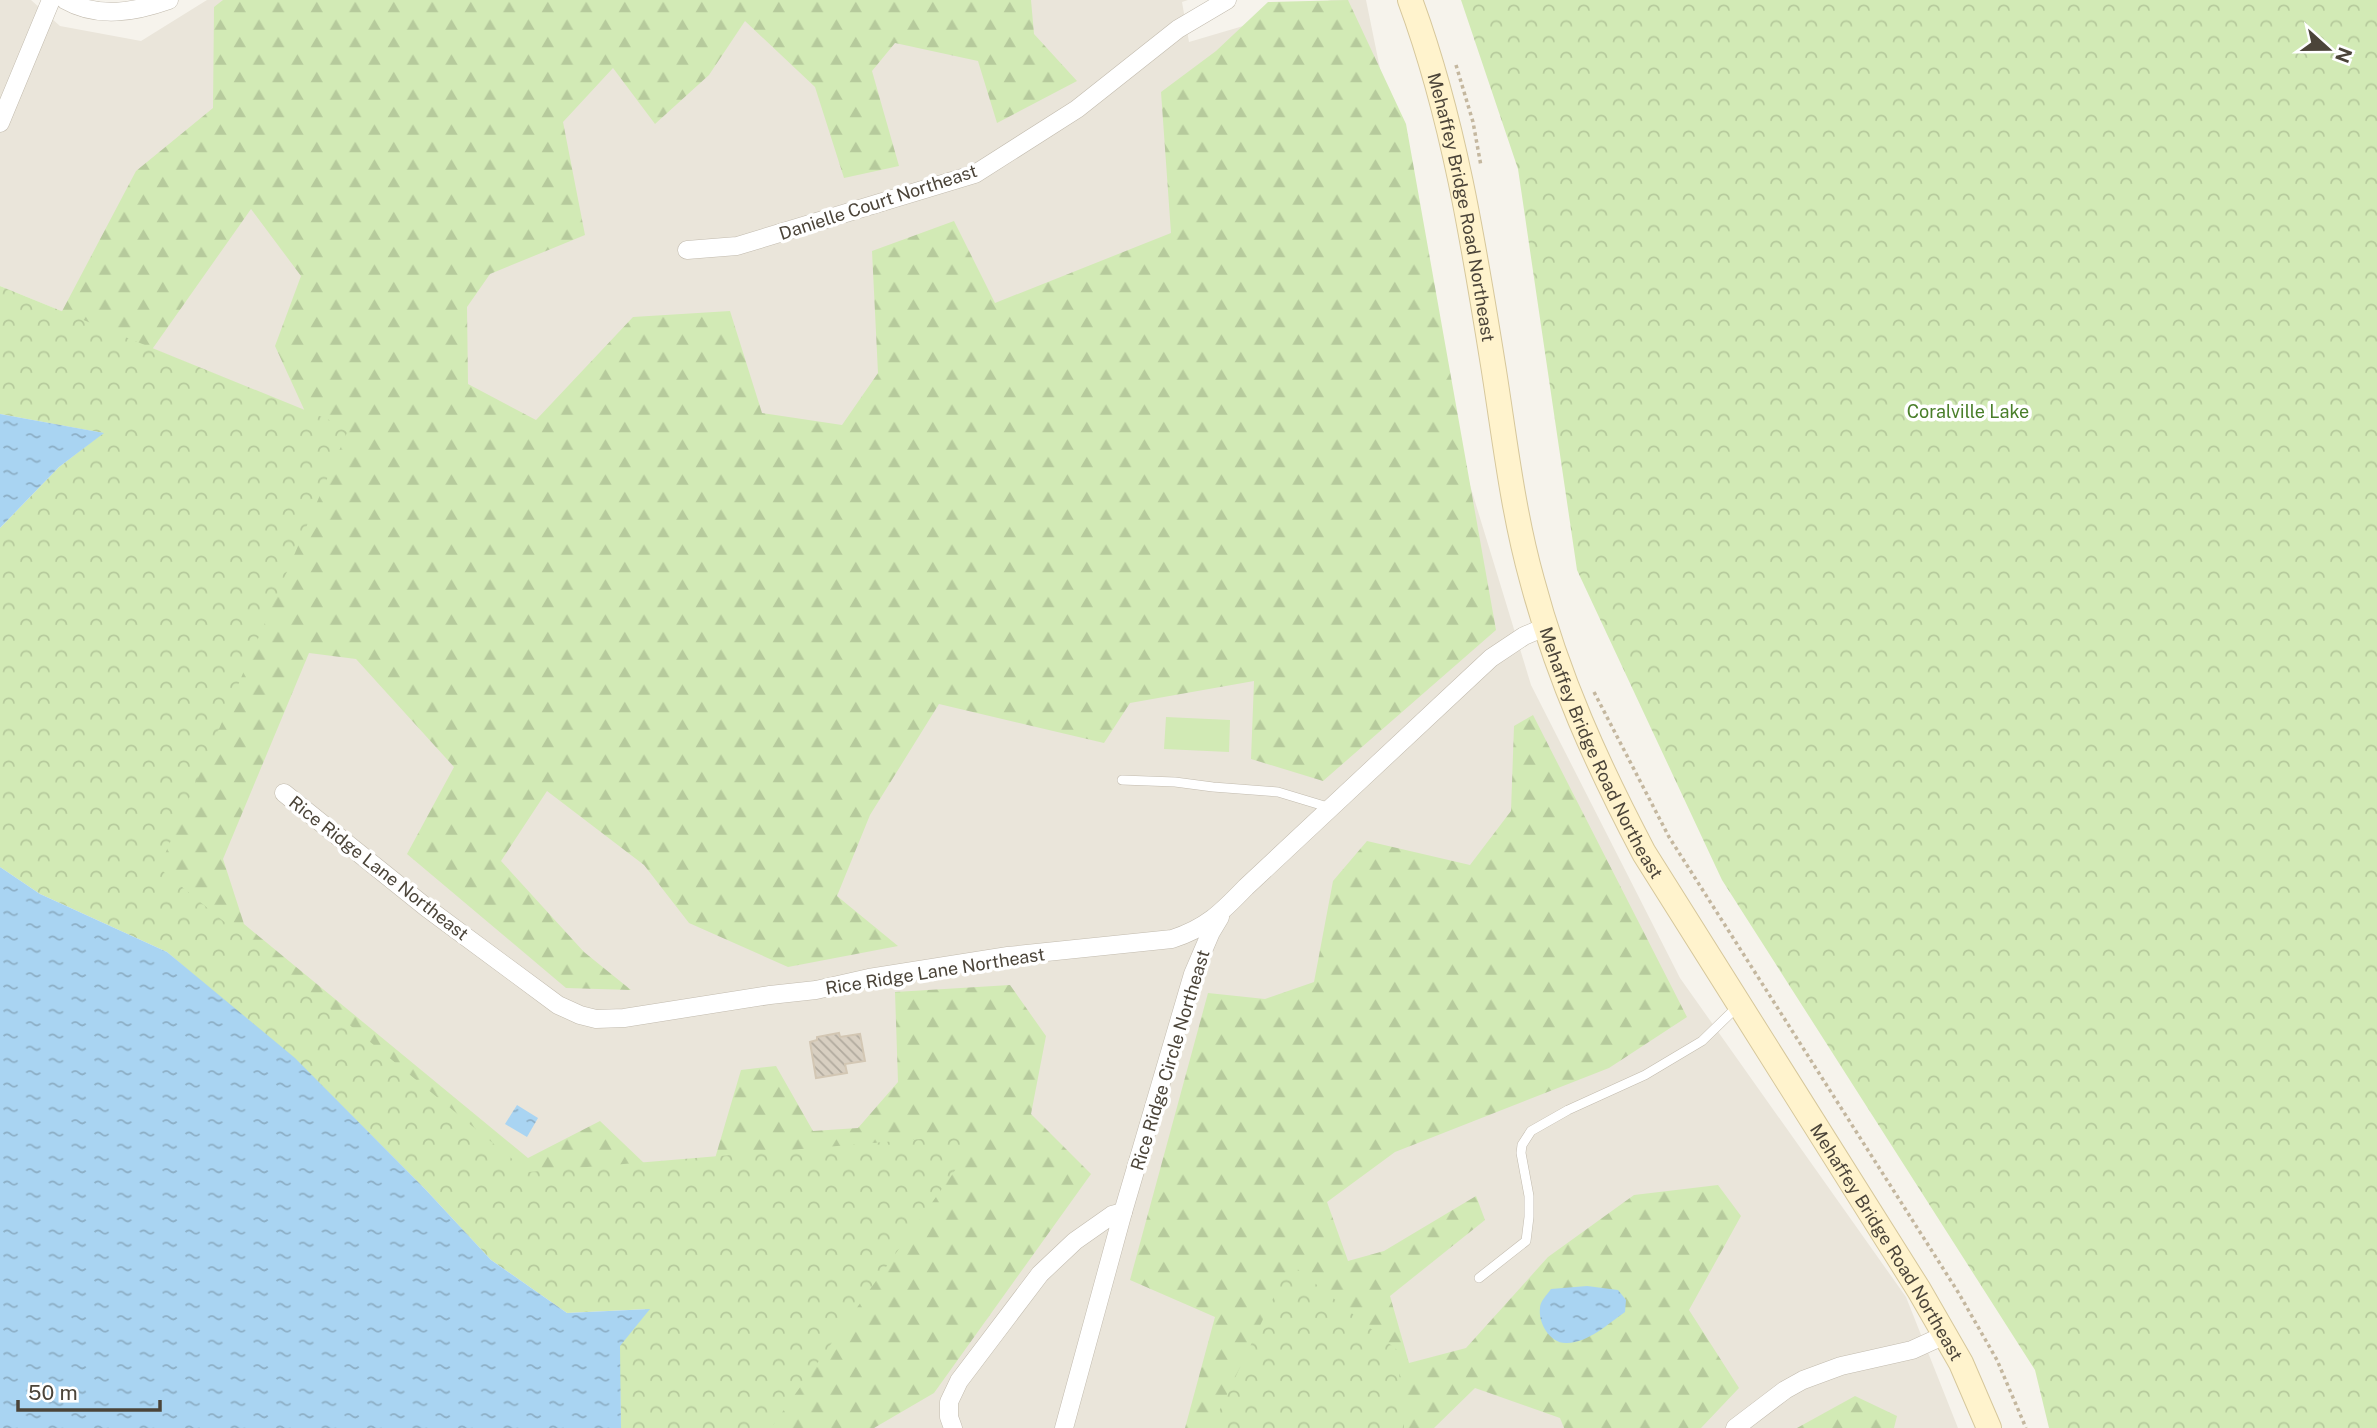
<svg xmlns="http://www.w3.org/2000/svg" width="2377" height="1428" viewBox="0 0 2377 1428" font-family="'Public Sans',sans-serif">
  <style>
    .residential { fill: #eae5da }
    .forest { fill: url(#forest-firs) }
    .park { fill: url(#park-crowns) }
    .pitch { fill: #d2eab5 }
    .water { fill: url(#water-ripples) }
    .building { fill: url(#building-back-hatch); stroke: #d3c7b4; stroke-width: 2 }
    .lines { fill: none; stroke-linecap: round; stroke-linejoin: round }
    .service-casing { stroke: #c2bbae; stroke-width: 10 }
    .minor-casing { stroke: #c2bbae; stroke-width: 19 }
    .secondary-casing { stroke: #d6c79b; stroke-width: 26 }
    .path { stroke: #c4b79f; stroke-width: 3.5; stroke-dasharray: 3.5 3.5; stroke-linecap: butt }
    .service { stroke: #fff; stroke-width: 9 }
    .minor { stroke: #fff; stroke-width: 18 }
    .secondary { stroke: #fff3cd; stroke-width: 24 }
    .labels { text-anchor: middle; dominant-baseline: central; stroke-width: 7; stroke-linejoin: round; paint-order: stroke }
    .street-label { font-size: 18px; fill: #4b4439; stroke: #fff }
    .park-label { font-size: 18px; fill: #4a7f2a; stroke: #fff }
  </style>
  <defs>
    <pattern id="forest-firs" width="22" height="20" patternUnits="userSpaceOnUse" patternTransform="scale(1.75)"><rect width="22" height="20" fill="#d2eab5"/><path d="M5 1l3.5 6h-7zM16 11l3.5 6h-7z" fill="#b6ca9c"/></pattern>
    <pattern id="park-crowns" width="20" height="18" patternUnits="userSpaceOnUse" patternTransform="scale(1.75)"><rect width="20" height="18" fill="#d2eab5"/><path d="M2 6a3 3 0 1 1 6 0M12 15a3 3 0 1 1 6 0" fill="none" stroke="#b6ca9c"/></pattern>
    <pattern id="water-ripples" width="26" height="14" patternUnits="userSpaceOnUse" patternTransform="scale(1.75)"><rect width="26" height="14" fill="#a9d4f2"/><path d="M2 4q2-2 4 0t4 0M15 11q2-2 4 0t4 0" fill="none" stroke="#8caec5"/></pattern>
    <pattern id="building-back-hatch" width="6" height="6" patternUnits="userSpaceOnUse" patternTransform="scale(1.75)"><rect width="6" height="6" fill="#d8cfc1"/><path d="M-1 5l2 2M0 0l6 6M5-1l2 2" fill="none" stroke="#b1aa9e"/></pattern>
  </defs>
  <rect width="100%" height="100%" fill="#f6f3ec"/>
  <polygon class="residential" points="0,0 31,0 60,26 141,41 207,0 1188,0 1182,2 1189,42 1331,0 1366,0 1455,436 1531,685 1680,978 1906,1297 1958,1428 771,1428 528,1172 158,868 349,429 0,286"/>
  <g class="forest">
    <polygon points="223,0 1031,0 1034,34 1077,81 997,123 978,61 895,43 872,71 899,166 844,178 815,87 745,21 709,75 655,124 613,68 563,122 585,235 490,274 467,307 468,384 536,420 633,317 730,311 762,413 842,425 878,373 872,251 954,221 995,303 1171,233 1161,92 1216,51 1268,2 1348,0 1406,124 1496,630 1323,781 1251,759 1254,681 1130,703 1104,743 939,704 870,815 837,896 898,946 788,967 689,923 644,865 547,791 501,861 584,952 631,990 566,988 407,854 454,767 356,659 309,653 223,859 244,924 528,1158 600,1121 667,1185 711,1172 741,1070 776,1066 813,1131 858,1128 898,1082 895,992 1010,985 1046,1036 1031,1114 1091,1174 934,1393 874,1428 676,1428 635,1271 96,871 319,442 275,346 301,276 251,209 146,358 40,353 136,171 213,108 214,7"/>
    <polygon points="1533,715 1687,1017 1609,1068 1395,1152 1327,1202 1348,1261 1384,1251 1476,1196 1485,1220 1390,1296 1409,1363 1466,1348 1548,1257 1634,1195 1718,1185 1741,1216 1689,1310 1739,1388 1701,1428 1564,1428 1560,1418 1475,1388 1434,1428 1185,1428 1215,1317 1130,1280 1208,993 1265,999 1314,982 1333,881 1367,841 1470,865 1511,811 1514,726"/>
    <polygon points="1855,1396 1897,1416 1894,1428 1797,1428"/>
  </g>
  <g class="park">
    <polygon points="1461,0 2377,0 2377,1428 2049,1428 2035,1370 1722,880 1577,570 1518,169"/>
    <polygon points="0,286 349,428 159,868 528,1172 981,1134 771,1428 621,1428 619,1346 649,1309 567,1313 491,1260 426,1190 317,1081 167,952 40,894 0,867 0,528 59,467 103,433 0,414"/>
    <polygon points="1290,1263 1397,1350 1404,1428 1211,1428"/>
  </g>
  <polygon class="pitch" points="1166,717 1230,720 1229,752 1164,749"/>
  <g class="water">
    <polygon points="0,414 104,433 59,467 0,528"/>
    <polygon points="0,867 40,894 167,952 295,1058 426,1190 491,1260 567,1313 650,1309 620,1346 621,1428 0,1428"/>
    <polygon points="517,1105 538,1118 527,1137 505,1124"/>
    <path d="M1587 1286 1618 1290 1626 1300 1625 1312C1609 1323 1588 1343 1567 1343 1550 1344 1538 1323 1540 1308 1540 1301 1547 1295 1551 1289Z"/>
  </g>
  <polygon class="building" points="839,1033 840,1037 860,1034 865,1061 845,1064 847,1073 816,1078 810,1042 817,1040 817,1037"/>
  <g class="lines">
    <defs>
      <g id="service">
        <polyline points="1122,780 1175,782 1213,787 1278,792 1331,808"/>
        <polyline points="1479,1278 1526,1241 1529,1217 1529,1196 1521,1153 1522,1145 1531,1131 1568,1110 1645,1075 1702,1041 1737,1007"/>
      </g>
      <g id="minor">
        <path d="M65 0C98 19 135 12 169 0"/>
        <polyline points="0,123 51,0"/>
        <polyline points="687,250 737,246 975,174 1077,109 1178,29 1227,0"/>
        <path d="M284 793 427 908 558 1005 580 1015 596 1019 624 1018 770 995 816 990 869 978 1008 956 1172 939C1206 928 1221 913 1246 887L1491 658 1524 636 1545 627"/>
        <polyline points="1123,1212 1193,974 1211,932 1220,917"/>
        <polyline points="953,1428 949,1417 949,1402 959,1381 1040,1274 1075,1241 1112,1215 1123,1212 1064,1428"/>
        <polyline points="1735,1428 1785,1390 1803,1380 1841,1366 1912,1350 1945,1335"/>
      </g>
      <g id="secondary">
        <path id="s1" d="M1410 0C1454 119 1474 246 1494 371 1505 441 1513 512 1532 580 1558 678 1597 764 1644 853L1919 1290 1961 1363 1989 1428"/>
      </g>
    </defs>
    <use href="#service" class="service-casing"/>
    <use href="#minor" class="minor-casing"/>
    <use href="#secondary" class="secondary-casing"/>
    <g class="path">
      <polyline points="1456,65 1473,122 1481,166"/>
      <polyline points="1594,692 1669,837 1958,1292 1997,1360 2026,1428"/>
    </g>
    <use href="#service" class="service"/>
    <use href="#minor" class="minor"/>
    <use href="#secondary" class="secondary"/>
  </g>
  <g class="labels">
    <g class="street-label">
      <text transform="translate(878 202) rotate(-18)">Danielle Court Northeast</text>
      <text stroke="none"><textPath href="#s1" startOffset="214">Mehaffey Bridge Road Northeast</textPath></text>
      <text stroke="none"><textPath href="#s1" startOffset="780">Mehaffey Bridge Road Northeast</textPath></text>
      <text transform="translate(379 868) rotate(38)">Rice Ridge Lane Northeast</text>
      <text transform="translate(935 971) rotate(-9)">Rice Ridge Lane Northeast</text>
      <text transform="translate(1170 1060) rotate(-73)">Rice Ridge Circle Northeast</text>
      <text stroke="none"><textPath href="#s1" startOffset="1348">Mehaffey Bridge Road Northeast</textPath></text>
    </g>
    <g class="park-label">
      <text x="1968" y="411">Coralville Lake</text>
    </g>
  </g>
  <g transform="translate(2328 49) rotate(111)" stroke="#ffffff" stroke-width="5" paint-order="stroke">
  <path d="M0-5L12 26L0 18L-12 26Z" fill="#4b4439"/>
  <text y="-10" font-size="19" font-weight="bold" text-anchor="middle" fill="#4b4439">N</text>
  </g>
  <path d="M18 1400v10h142v-10" fill="none" stroke="#4b4439" stroke-width="3.5"/>
  <text x="28" y="1400" font-size="21" fill="#4b4439" stroke="#ffffff" stroke-width="5" paint-order="stroke">50 m</text>
</svg>
